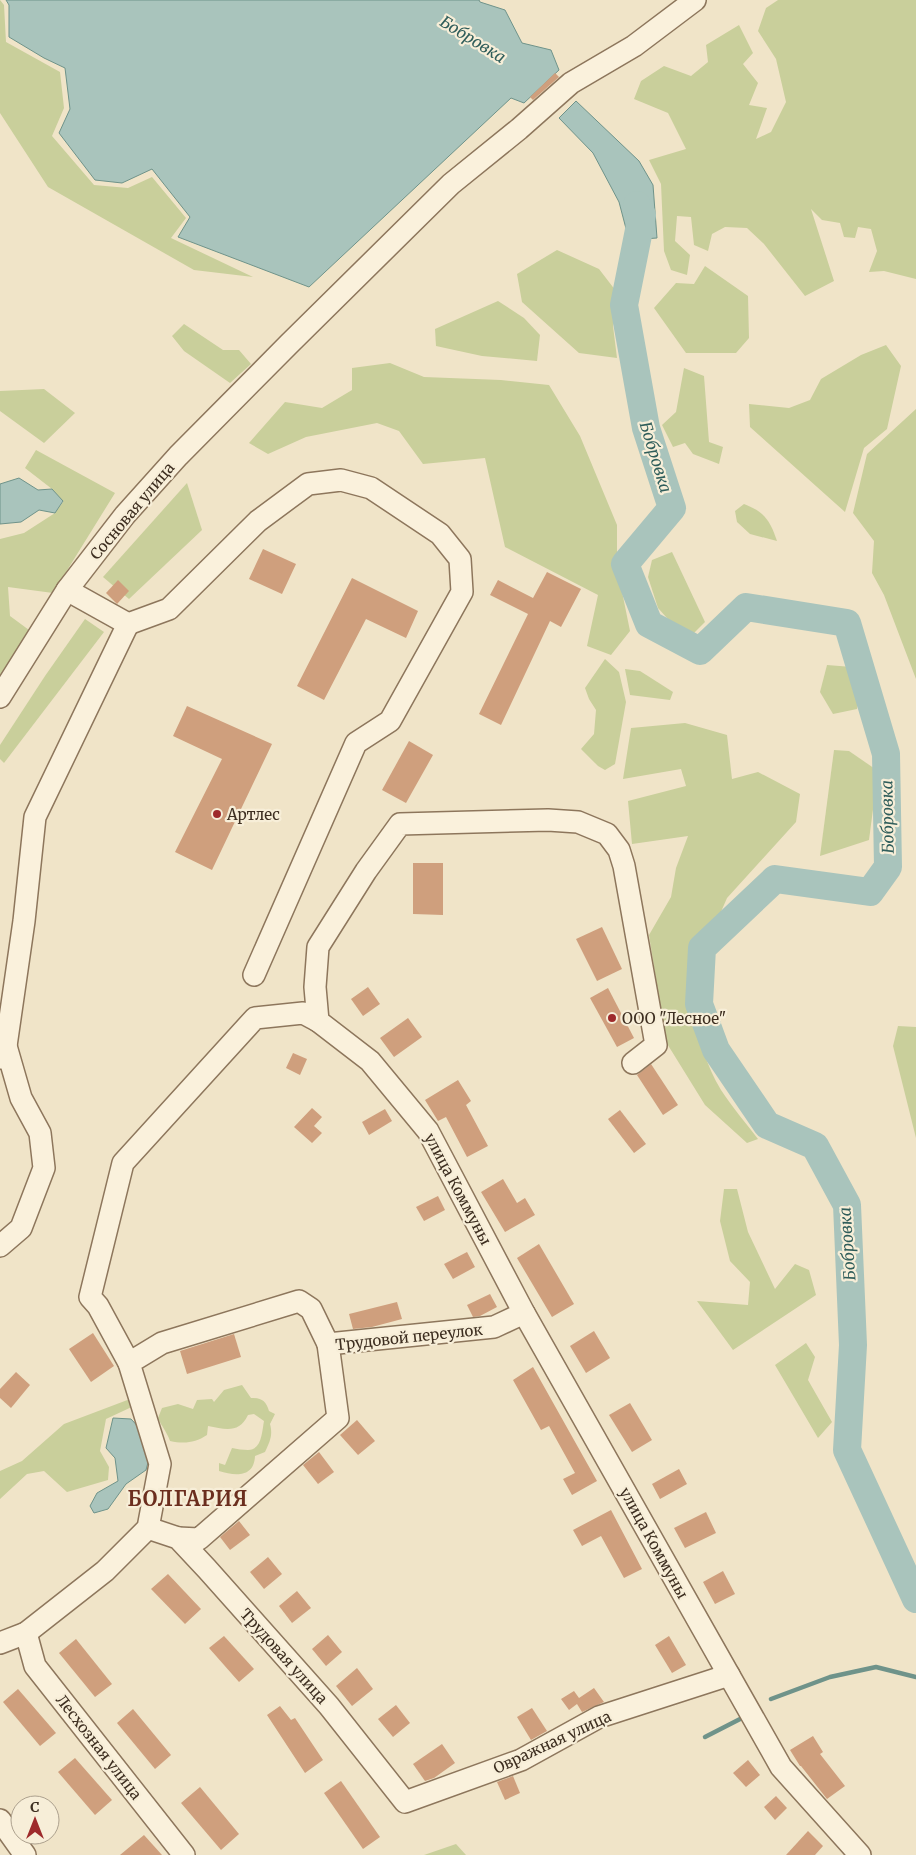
<svg xmlns="http://www.w3.org/2000/svg" width="916" height="1855" viewBox="0 0 916 1855" font-family="Merriweather,serif">
  <style>
    .green { fill: #c9cf9b }
    .water { fill: #a9c4bc; stroke: #6f938a }
    .lines { fill: none; stroke-linecap: round; stroke-linejoin: round }
    .stream { stroke: #6f938a; stroke-width: 4.5 }
    .river { stroke: #a9c4bc; stroke-width: 28 }
    .building { fill: #cf9f7d }
    .minor-casing { stroke: #8d765c; stroke-width: 24 }
    .minor { stroke: #faf1dc; stroke-width: 21 }
    .poi-dot { fill: #9e2a2b; stroke: #f7eed8; stroke-width: 2 }
    .labels { text-anchor: middle; dominant-baseline: central; stroke-width: 4.5; stroke-linejoin: round; paint-order: stroke }
    .street-label { font-size: 15px; fill: #3d2e20; stroke: #f7eed8 }
    .poi-label { font-size: 15px; fill: #3d2e20; stroke: #f7eed8; text-anchor: start }
    .water-label { font-size: 16px; font-style: italic; fill: #2f5d5a; stroke: #f7eed8 }
    .district-label { font-size: 20px; font-weight: bold; letter-spacing: 1px; fill: #6b2e1e; stroke: #f7eed8 }
  </style>
  <rect width="100%" height="100%" fill="#f0e4c8"/>
  <g class="green">
    <polygon points="0,0 4,5 6,42 60,72 64,108 52,136 94,185 128,188 152,177 186,218 171,238 253,277 194,270 48,187 0,113"/>
    <polygon points="778,0 916,0 916,279 884,271 869,272 877,251 871,229 858,227 855,238 844,237 840,223 822,220 811,209 834,281 805,296 764,244 747,228 725,227 712,234 708,251 694,245 691,217 677,216 675,241 690,255 687,275 671,270 664,251 661,184 649,160 686,149 668,113 634,99 641,81 664,66 691,76 708,62 706,45 739,25 753,53 743,64 758,83 749,105 767,108 756,139 771,132 786,102 776,59 758,31 766,8"/>
    <polygon points="557,250 599,269 619,295 613,326 617,358 579,353 522,302 517,274"/>
    <polygon points="705,266 748,296 749,338 736,353 686,353 654,308 676,283 694,284"/>
    <polygon points="498,301 524,318 540,335 537,361 482,356 436,346 435,329"/>
    <polygon points="184,324 223,350 239,350 251,364 230,383 184,351 172,336"/>
    <polygon points="886,345 901,366 887,429 864,448 845,512 750,427 749,404 789,408 810,400 821,379 861,355"/>
    <polygon points="390,363 424,377 501,380 549,385 580,436 617,525 617,567 630,631 611,655 587,646 598,595 505,547 485,458 423,464 399,431 377,423 306,437 268,454 249,443 285,402 322,408 352,390 352,368"/>
    <polygon points="684,368 704,376 709,442 723,447 719,464 693,454 685,443 673,447 662,425 676,412"/>
    <polygon points="44,389 75,413 44,443 0,411 0,391"/>
    <polygon points="916,409 916,679 884,595 872,573 874,541 853,513 867,454"/>
    <polygon points="36,450 115,493 53,593 8,587 10,616 29,630 0,678 0,539 24,533 55,513 63,502 52,489 25,468"/>
    <polygon points="187,483 202,530 129,599 103,577"/>
    <path d="M744 504C765 512 770 521 777 541L750 534 737 522 735 511Z"/>
    <polygon points="672,552 705,622 693,634 676,628 658,608 648,577 652,560"/>
    <polygon points="85,619 104,632 4,763 0,759 0,745 45,676"/>
    <polygon points="605,659 619,672 626,702 615,764 605,770 598,766 581,749 594,734 596,710 589,699 585,688"/>
    <polygon points="827,665 852,667 860,691 857,709 833,714 820,692"/>
    <polygon points="625,669 640,671 673,692 670,700 630,695"/>
    <path d="M685 723 727 735 732 779 758 772 800 794 796 822 727 898 717 921 691 942C692 995 693 1043 721 1090 732 1107 746 1123 758 1139L747 1143 705 1105 666 1042 649 935 671 897 676 868 688 836 632 844 628 801 686 786 681 769 623 779 631 728Z"/>
    <polygon points="834,750 849,751 878,771 869,840 820,856"/>
    <polygon points="898,1026 916,1027 916,1138 893,1046"/>
    <polygon points="724,1189 737,1189 748,1232 775,1289 795,1264 809,1270 816,1295 733,1350 697,1301 748,1305 750,1282 730,1261 720,1221"/>
    <polygon points="806,1343 815,1357 808,1380 832,1422 818,1438 775,1365"/>
    <path d="M242 1385 251 1398C262 1398 266 1401 269 1411L275 1414 270 1424C273 1435 270 1441 265 1452L255 1456C254 1478 235 1476 219 1471V1463L225 1465 232 1448C237 1449 243 1450 248 1450 262 1450 262 1431 264 1421L254 1414 248 1415C239 1434 225 1429 208 1426L207 1435C195 1443 184 1444 170 1441 167 1432 162 1427 158 1418L162 1408 178 1404 193 1409 197 1400 212 1399 214 1402 224 1390Z"/>
    <polygon points="138,1396 136,1405 106,1419 100,1451 109,1467 108,1480 67,1492 44,1471 27,1474 0,1499 0,1471 22,1461 64,1424"/>
    <polygon points="456,1844 466,1855 424,1855"/>
  </g>
  <g class="water">
    <polygon points="6,0 479,0 480,2 505,10 522,43 551,50 559,70 524,103 511,98 309,287 178,237 190,217 152,169 122,183 95,180 59,133 70,109 65,68 44,58 9,37 9,5"/>
    <polygon points="576,101 639,161 653,185 657,238 629,240 619,202 593,153 559,118"/>
    <polygon points="19,478 38,490 52,489 63,501 55,513 39,510 21,522 0,524 0,484"/>
    <polygon points="113,1418 131,1419 144,1433 152,1447 146,1470 126,1484 108,1509 94,1513 90,1506 97,1493 118,1481 115,1458 106,1448"/>
  </g>
  <g class="lines">
    <g class="stream">
      <polyline points="771,1699 830,1677 876,1667 916,1677"/>
      <polyline points="705,1737 744,1717"/>
    </g>
    <polyline class="river" points="637,205 642,215 624,305 646,428 672,508 625,564 649,624 700,651 746,607 847,623 886,754 888,867 870,892 775,879 702,948 699,1004 716,1050 767,1125 815,1146 847,1205 853,1345 847,1450 916,1599"/>
  </g>
  <g class="building">
    <polygon points="555,73 559,77 533,100 530,97"/>
    <polygon points="263,549 296,564 282,594 249,579"/>
    <polygon points="547,572 581,589 561,627 550,621 501,725 479,714 528,614 490,595 498,580 533,598"/>
    <polygon points="352,578 418,611 406,638 366,619 324,700 297,686"/>
    <polygon points="118,580 129,591 117,604 106,593"/>
    <polygon points="187,706 272,744 212,870 175,852 222,759 173,736"/>
    <polygon points="409,741 433,755 406,803 382,790"/>
    <polygon points="413,863 443,863 443,915 413,914"/>
    <polygon points="602,927 622,969 597,981 576,939"/>
    <polygon points="368,987 380,1004 363,1016 351,999"/>
    <polygon points="608,988 634,1038 617,1047 590,998"/>
    <polygon points="408,1018 422,1037 394,1057 380,1038"/>
    <polygon points="293,1053 307,1059 300,1075 286,1068"/>
    <polygon points="651,1064 678,1105 663,1115 637,1075"/>
    <polygon points="458,1080 471,1101 466,1105 488,1146 467,1157 446,1117 438,1121 425,1100"/>
    <polygon points="312,1108 322,1117 314,1126 322,1133 312,1143 294,1127"/>
    <polygon points="385,1109 392,1121 369,1135 362,1122"/>
    <polygon points="620,1110 646,1144 634,1153 608,1119"/>
    <polygon points="503,1179 517,1203 525,1198 535,1215 505,1232 481,1192"/>
    <polygon points="438,1196 445,1210 424,1221 416,1207"/>
    <polygon points="539,1244 574,1304 552,1317 517,1258"/>
    <polygon points="467,1252 475,1267 453,1279 444,1264"/>
    <polygon points="490,1294 497,1307 480,1316 473,1317 467,1305"/>
    <polygon points="397,1302 402,1319 372,1327 353,1329 349,1314"/>
    <polygon points="594,1331 610,1358 586,1373 570,1346"/>
    <polygon points="93,1333 114,1366 91,1382 69,1349"/>
    <polygon points="234,1334 241,1357 187,1374 180,1351"/>
    <polygon points="533,1367 597,1481 572,1495 563,1479 575,1473 549,1426 541,1430 513,1380"/>
    <polygon points="16,1372 30,1385 11,1408 0,1398 0,1389"/>
    <polygon points="630,1403 652,1440 632,1452 609,1415"/>
    <polygon points="357,1420 375,1441 358,1455 340,1435"/>
    <polygon points="319,1452 334,1472 318,1484 303,1465"/>
    <polygon points="679,1469 687,1484 660,1499 652,1484"/>
    <polygon points="611,1510 642,1569 624,1578 601,1536 582,1546 573,1530"/>
    <polygon points="706,1512 716,1533 685,1548 674,1528"/>
    <polygon points="239,1521 250,1535 230,1550 220,1537"/>
    <polygon points="268,1557 282,1574 264,1589 250,1572"/>
    <polygon points="723,1571 735,1594 715,1604 703,1582"/>
    <polygon points="168,1574 201,1609 185,1624 151,1589"/>
    <polygon points="297,1591 311,1608 292,1623 279,1606"/>
    <polygon points="328,1635 342,1652 326,1666 312,1649"/>
    <polygon points="224,1636 254,1669 239,1682 209,1648"/>
    <polygon points="669,1636 686,1665 672,1673 655,1645"/>
    <polygon points="76,1639 112,1684 95,1697 59,1653"/>
    <polygon points="357,1668 373,1689 352,1706 336,1686"/>
    <polygon points="594,1688 604,1702 582,1712 577,1704 569,1710 561,1699 574,1691 579,1698"/>
    <polygon points="18,1689 56,1733 40,1746 3,1702"/>
    <polygon points="396,1705 410,1723 393,1737 378,1719"/>
    <polygon points="280,1706 291,1720 295,1718 323,1760 305,1773 267,1715"/>
    <polygon points="532,1708 547,1731 531,1740 517,1717"/>
    <polygon points="133,1709 171,1755 155,1769 117,1723"/>
    <polygon points="813,1736 823,1752 820,1754 845,1786 827,1799 801,1766 800,1766 790,1750"/>
    <polygon points="442,1744 455,1763 434,1778 425,1781 413,1764"/>
    <polygon points="75,1758 112,1800 95,1815 58,1772"/>
    <polygon points="748,1760 760,1775 746,1787 733,1773"/>
    <polygon points="513,1776 520,1793 505,1800 497,1782"/>
    <polygon points="341,1781 380,1837 363,1849 324,1793"/>
    <polygon points="200,1787 239,1834 221,1850 181,1803"/>
    <polygon points="776,1796 787,1808 775,1820 764,1807"/>
    <polygon points="808,1831 823,1846 815,1855 786,1855"/>
    <polygon points="144,1835 162,1855 120,1855"/>
  </g>
  <g class="lines">
    <defs>
      <g id="minor">
        <polyline points="67,590 128,624 169,609 258,521 308,484 341,480 371,488 440,534 460,559 462,592 390,721 356,743 254,975"/>
        <polyline points="0,697 67,590 125,515 178,456 289,344 451,184 519,129 571,83 634,46 695,0"/>
        <polyline points="0,1058 6,1046 24,921 35,817 128,624"/>
        <polyline points="633,1063 656,1045 624,866 619,850 607,834 578,822 548,820 400,824 366,871 318,947 315,987 318,1021 370,1061 428,1131 524,1313 781,1767 860,1855"/>
        <polyline points="0,1246 21,1228 44,1168 40,1133 21,1098 6,1046"/>
        <polyline points="129,1363 98,1306 90,1297 123,1163 255,1018 303,1013 318,1021"/>
        <polyline points="148,1528 178,1538 207,1569 329,1706 405,1802 521,1760 599,1717 729,1675"/>
        <polyline points="178,1538 199,1539 338,1418 328,1344 494,1327 524,1313"/>
        <polyline points="26,1633 35,1666 184,1855"/>
        <polyline points="0,1643 26,1633 105,1571 148,1528 160,1464 129,1363 162,1343 299,1301 311,1309 328,1344"/>
        <polyline points="0,1820 25,1855"/>
      </g>
    </defs>
    <use href="#minor" class="minor-casing"/>
    <use href="#minor" class="minor"/>
  </g>
  <g class="poi-dot">
    <circle cx="217" cy="814" r="5"/>
    <circle cx="612" cy="1018" r="5"/>
  </g>
  <g class="labels">
    <g class="street-label">
      <text transform="translate(132 511) rotate(-50)">Сосновая улица</text>
      <text transform="translate(458 1189) rotate(62)">улица Коммуны</text>
      <text transform="translate(409 1337) rotate(-6)">Трудовой переулок</text>
      <text transform="translate(654 1543) rotate(61)">улица Коммуны</text>
      <text transform="translate(284 1656) rotate(48)">Трудовая улица</text>
      <text transform="translate(552 1742) rotate(-25)">Овражная улица</text>
      <text transform="translate(99 1747) rotate(52)">Лесхозная улица</text>
    </g>
    <g class="poi-label">
      <text x="227" y="814">Артлес</text>
      <text x="622" y="1018">ООО "Лесное"</text>
    </g>
    <g class="water-label">
      <text transform="translate(473 39) rotate(32)">Бобровка</text>
      <text transform="translate(656 457) rotate(73)">Бобровка</text>
      <text transform="translate(887 817) rotate(-91)">Бобровка</text>
      <text transform="translate(847 1244) rotate(-94)">Бобровка</text>
    </g>
    <g class="district-label">
      <text x="188" y="1498">БОЛГАРИЯ</text>
    </g>
  </g>
  <g transform="translate(35 1820)"><circle r="24" fill="#f7eed8" stroke="#ada18e"/>
  <path d="M0-4L9 19L0 12L-9 19Z" fill="#9e2a2b"/>
  <text y="-8" font-size="14" font-weight="bold" text-anchor="middle" fill="#3d2e20">С</text>
  </g>
</svg>
